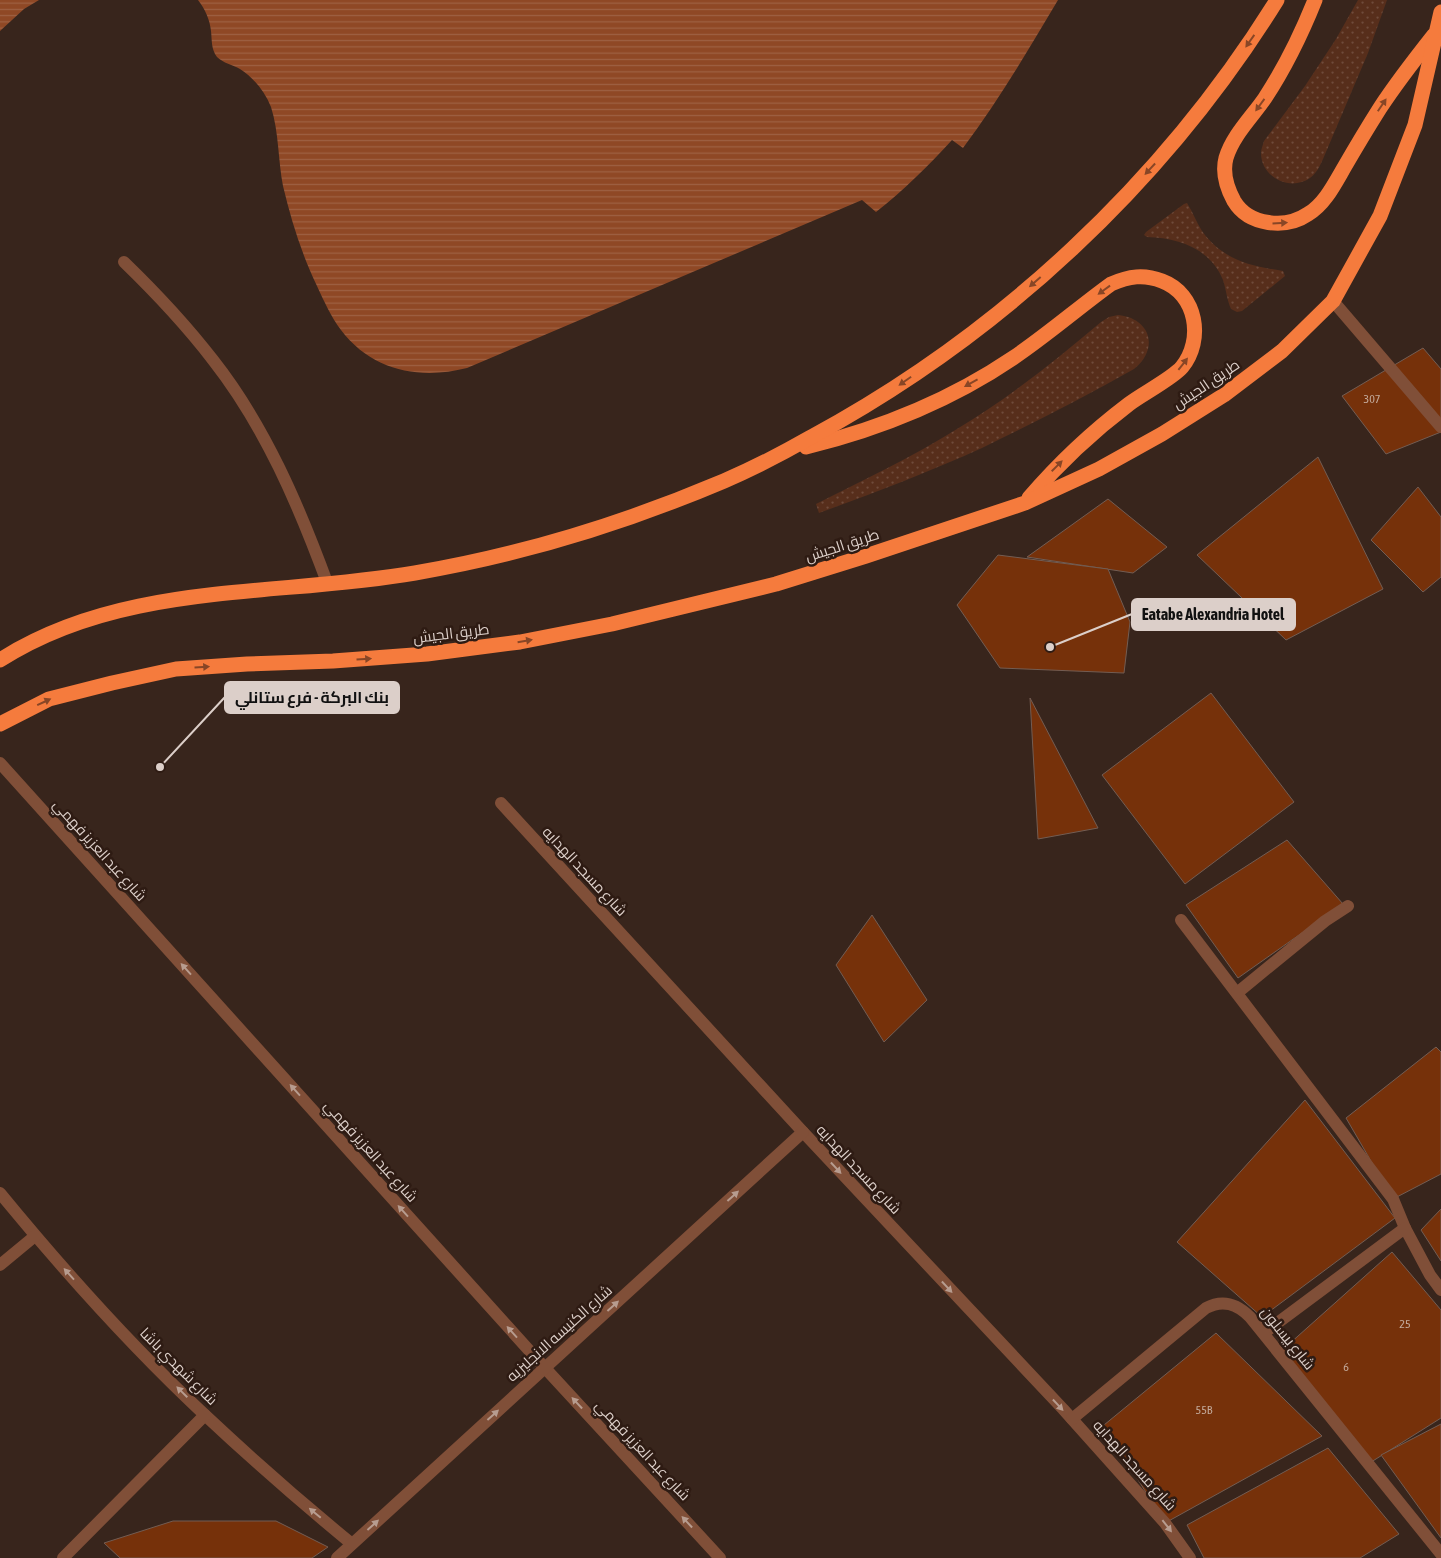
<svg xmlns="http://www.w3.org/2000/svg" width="1441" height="1558" viewBox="0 0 1441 1558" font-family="'Asap Condensed',Cairo,sans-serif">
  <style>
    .grass { fill: url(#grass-dots) }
    .water { fill: url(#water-rules) }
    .building { fill: #76310a; stroke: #735d53 }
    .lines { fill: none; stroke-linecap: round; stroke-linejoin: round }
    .minor { stroke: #804f38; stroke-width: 12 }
    .highway { stroke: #f57b3d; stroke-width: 15 }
    .oneway { fill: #884626 }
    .oneway2 { fill: #b79c8f }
    .labels { text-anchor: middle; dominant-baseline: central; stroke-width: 5; stroke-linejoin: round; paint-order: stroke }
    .number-label { font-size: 12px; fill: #c2a899 }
    .street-label { font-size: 15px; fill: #dccfc9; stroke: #2e1b13 }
    .leader { fill: none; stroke: #dccfc9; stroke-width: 2 }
    .callout-dot { fill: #dccfc9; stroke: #2e1b13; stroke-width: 2 }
    .callout { fill: #dccfc9; stroke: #dccfc9; stroke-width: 2 }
    .callout-label { font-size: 16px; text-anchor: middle; font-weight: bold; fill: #111 }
  </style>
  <defs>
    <pattern id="grass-dots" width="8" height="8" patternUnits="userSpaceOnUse" patternTransform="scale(1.25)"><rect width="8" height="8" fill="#572e1b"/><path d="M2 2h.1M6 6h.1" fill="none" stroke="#6f4b3b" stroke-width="1.8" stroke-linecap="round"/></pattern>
    <pattern id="water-rules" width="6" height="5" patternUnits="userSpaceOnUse" patternTransform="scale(1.25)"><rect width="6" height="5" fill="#8f4825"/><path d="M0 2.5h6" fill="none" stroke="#9e6143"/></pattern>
  </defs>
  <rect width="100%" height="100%" fill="#38251c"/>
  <g class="grass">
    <path d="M1358 0H1387L1368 53 1323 159C1320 166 1316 174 1310 178 1290 192 1261 177 1261 153 1261 149 1263 145 1264 141L1305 86 1336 39Z"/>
    <path d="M1187 203C1193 212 1196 222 1202 231 1223 260 1250 266 1283 271L1285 276 1242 311 1237 312 1231 309C1227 300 1226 289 1223 280 1210 248 1178 238 1147 237L1144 235 1146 232 1184 204Z"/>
    <path d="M1118 315C1150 318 1160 348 1134 369 1084 397 1034 423 982 448 929 472 874 493 819 513L816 504C864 480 912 457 957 429 1009 398 1055 361 1101 322L1109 317Z"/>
  </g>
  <g class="water">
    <polygon points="0,0 39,0 24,9 0,31"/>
    <path d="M198 0H1058C1027 52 999 100 963 148L952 140C928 166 904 190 876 212L862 200 467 368C420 380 372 371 341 330 331 317 324 301 317 286 302 255 291 220 283 186 278 160 279 132 271 107 265 92 254 78 240 69 233 65 223 63 217 57 211 49 212 40 211 31 210 20 205 9 198 0Z"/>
  </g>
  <g class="building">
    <polygon points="1423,348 1441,369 1441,432 1386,454 1342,396"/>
    <polygon points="1318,457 1383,589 1286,640 1197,555"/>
    <polygon points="1418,487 1441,517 1441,577 1423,592 1371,540"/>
    <polygon points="1108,499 1167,547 1133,573 1027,557"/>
    <polygon points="998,555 1108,569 1130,622 1124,673 1000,668 957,605"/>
    <polygon points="1211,693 1294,802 1185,884 1102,775"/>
    <polygon points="1030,698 1098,828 1038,839"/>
    <polygon points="1287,840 1343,904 1238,978 1186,905"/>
    <polygon points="872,915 927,1000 884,1042 836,965"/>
    <polygon points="1436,1047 1441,1052 1441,1174 1393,1199 1346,1118"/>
    <polygon points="1305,1100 1395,1218 1262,1317 1177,1242"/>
    <polygon points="1441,1209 1441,1261 1421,1230"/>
    <polygon points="1392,1252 1441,1310 1441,1418 1368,1464 1279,1353"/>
    <polygon points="1216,1333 1322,1436 1165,1523 1104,1425"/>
    <polygon points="1441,1424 1441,1538 1381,1455"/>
    <polygon points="1328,1448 1399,1534 1360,1558 1204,1558 1187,1525"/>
    <polygon points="173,1521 276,1521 328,1547 312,1558 120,1558 104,1543"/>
  </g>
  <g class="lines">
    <g class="minor">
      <path d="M124 262C156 293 186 325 213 360 265 426 299 506 328 585"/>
      <polyline points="1333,301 1441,427"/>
      <polyline points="0,763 545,1368 720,1558"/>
      <polyline points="501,803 803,1132 1063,1409 1165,1523 1190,1558"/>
      <polyline points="1181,920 1393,1199 1405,1228"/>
      <polyline points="1237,993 1325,921 1348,906"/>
      <path d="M0 1193C64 1271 132 1347 206 1416 254 1461 302 1503 352 1544"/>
      <polyline points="0,1265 35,1236"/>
      <polyline points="1264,1333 1405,1228 1430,1275 1441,1290"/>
      <path d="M1072 1419 1206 1308C1223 1299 1237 1304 1250 1317L1441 1554"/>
      <polyline points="63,1558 205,1415"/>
      <polyline points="337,1558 803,1132"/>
    </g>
    <g class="highway">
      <path d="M1315 0C1301 35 1286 66 1265 98 1252 117 1233 135 1226 158 1222 173 1227 188 1234 201 1249 226 1286 229 1308 214 1325 204 1335 183 1345 166 1356 147 1368 127 1380 108 1397 82 1415 59 1434 35"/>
      <path d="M806 447C879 429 951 400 1013 358 1047 335 1078 308 1111 284 1129 276 1144 274 1162 281 1197 294 1204 340 1182 367 1173 378 1142 394 1129 404 1092 432 1059 463 1029 498"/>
      <path d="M0 660C123 581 277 597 415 573 521 555 625 523 724 481 754 468 783 453 811 437 1000 335 1164 182 1277 0"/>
      <polyline points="0,724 49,699 112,683 176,669 247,664 333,661 427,654 520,642 612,624 776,584 866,556 1025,503 1099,469 1162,434 1224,395 1282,351 1333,301 1380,216 1415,125 1441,12"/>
    </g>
  </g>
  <defs><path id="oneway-solid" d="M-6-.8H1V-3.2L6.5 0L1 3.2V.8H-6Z" transform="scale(1.25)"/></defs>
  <g class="oneway">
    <use href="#oneway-solid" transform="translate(1250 41) rotate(125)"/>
    <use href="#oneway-solid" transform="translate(1260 105) rotate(126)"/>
    <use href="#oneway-solid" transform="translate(1382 105) rotate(-56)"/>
    <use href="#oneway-solid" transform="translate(1150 169) rotate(133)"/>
    <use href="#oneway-solid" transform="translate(1280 223) rotate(-3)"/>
    <use href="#oneway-solid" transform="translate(1035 282) rotate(139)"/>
    <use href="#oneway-solid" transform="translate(1104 290) rotate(144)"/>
    <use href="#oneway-solid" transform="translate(1183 364) rotate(-52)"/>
    <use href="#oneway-solid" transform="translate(905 381) rotate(145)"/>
    <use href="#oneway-solid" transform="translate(971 383) rotate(151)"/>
    <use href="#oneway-solid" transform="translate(1057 466) rotate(-45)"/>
    <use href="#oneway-solid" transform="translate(525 641) rotate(-10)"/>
    <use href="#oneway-solid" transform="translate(364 659) rotate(-4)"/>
    <use href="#oneway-solid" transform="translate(202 667) rotate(-4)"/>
    <use href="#oneway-solid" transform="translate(44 702) rotate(-25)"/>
  </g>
  <g class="oneway2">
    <use href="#oneway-solid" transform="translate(186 969) rotate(-132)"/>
    <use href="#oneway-solid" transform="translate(295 1090) rotate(-132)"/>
    <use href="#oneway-solid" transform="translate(836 1168) rotate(47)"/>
    <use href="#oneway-solid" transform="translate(733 1196) rotate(-42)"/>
    <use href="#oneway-solid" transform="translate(403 1211) rotate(-132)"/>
    <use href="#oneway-solid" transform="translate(69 1274) rotate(-132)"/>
    <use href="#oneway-solid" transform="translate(947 1287) rotate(47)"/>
    <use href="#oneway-solid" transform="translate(613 1306) rotate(-42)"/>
    <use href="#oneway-solid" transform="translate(512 1332) rotate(-132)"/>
    <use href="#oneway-solid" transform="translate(182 1392) rotate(-135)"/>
    <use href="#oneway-solid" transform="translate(577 1403) rotate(-133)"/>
    <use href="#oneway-solid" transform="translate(1058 1405) rotate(47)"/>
    <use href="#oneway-solid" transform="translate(493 1415) rotate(-42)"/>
    <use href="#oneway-solid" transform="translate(315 1513) rotate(-140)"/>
    <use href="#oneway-solid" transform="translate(687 1522) rotate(-133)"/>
    <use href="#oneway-solid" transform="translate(373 1525) rotate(-42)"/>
    <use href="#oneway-solid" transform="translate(1167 1526) rotate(52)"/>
  </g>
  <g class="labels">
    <g class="number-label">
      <text x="1372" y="399">307</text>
      <text x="1405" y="1324">25</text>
      <text x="1346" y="1367">6</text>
      <text x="1204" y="1410">55B</text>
    </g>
    <g class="street-label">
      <text transform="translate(1206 384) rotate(-34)">طريق الجيش</text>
      <text transform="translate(842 545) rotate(-18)">طريق الجيش</text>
      <text transform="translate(451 633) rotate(-7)">طريق الجيش</text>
      <text transform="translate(100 850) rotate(48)">شارع عبد العزيز فهمي</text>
      <text transform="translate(585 871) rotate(47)">شارع مسجد الهدايه</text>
      <text transform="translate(371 1151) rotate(48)">شارع عبد العزيز فهمي</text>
      <text transform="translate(859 1169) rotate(47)">شارع مسجد الهدايه</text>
      <text transform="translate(559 1333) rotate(-42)">شارع الكنيسه الانجليزيه</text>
      <text transform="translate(1288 1338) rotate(51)">شارع بيسلون</text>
      <text transform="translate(179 1366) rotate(45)">شارع شهدي باشا</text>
      <text transform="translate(643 1450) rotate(47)">شارع عبد العزيز فهمي</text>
      <text transform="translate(1135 1465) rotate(48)">شارع مسجد الهدايه</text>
    </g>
  </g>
  <path class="leader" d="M1050 647L1132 614M160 767L225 697"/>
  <g class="callout-dot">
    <circle cx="1050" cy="647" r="5"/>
    <circle cx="160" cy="767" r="5"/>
  </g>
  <g class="callout">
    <rect x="1132" y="599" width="163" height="31" rx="5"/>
    <rect x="225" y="682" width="174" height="31" rx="5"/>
  </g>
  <g class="callout-label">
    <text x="1213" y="620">Eatabe Alexandria Hotel</text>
    <text x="312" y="703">بنك البركة - فرع ستانلي</text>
  </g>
</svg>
